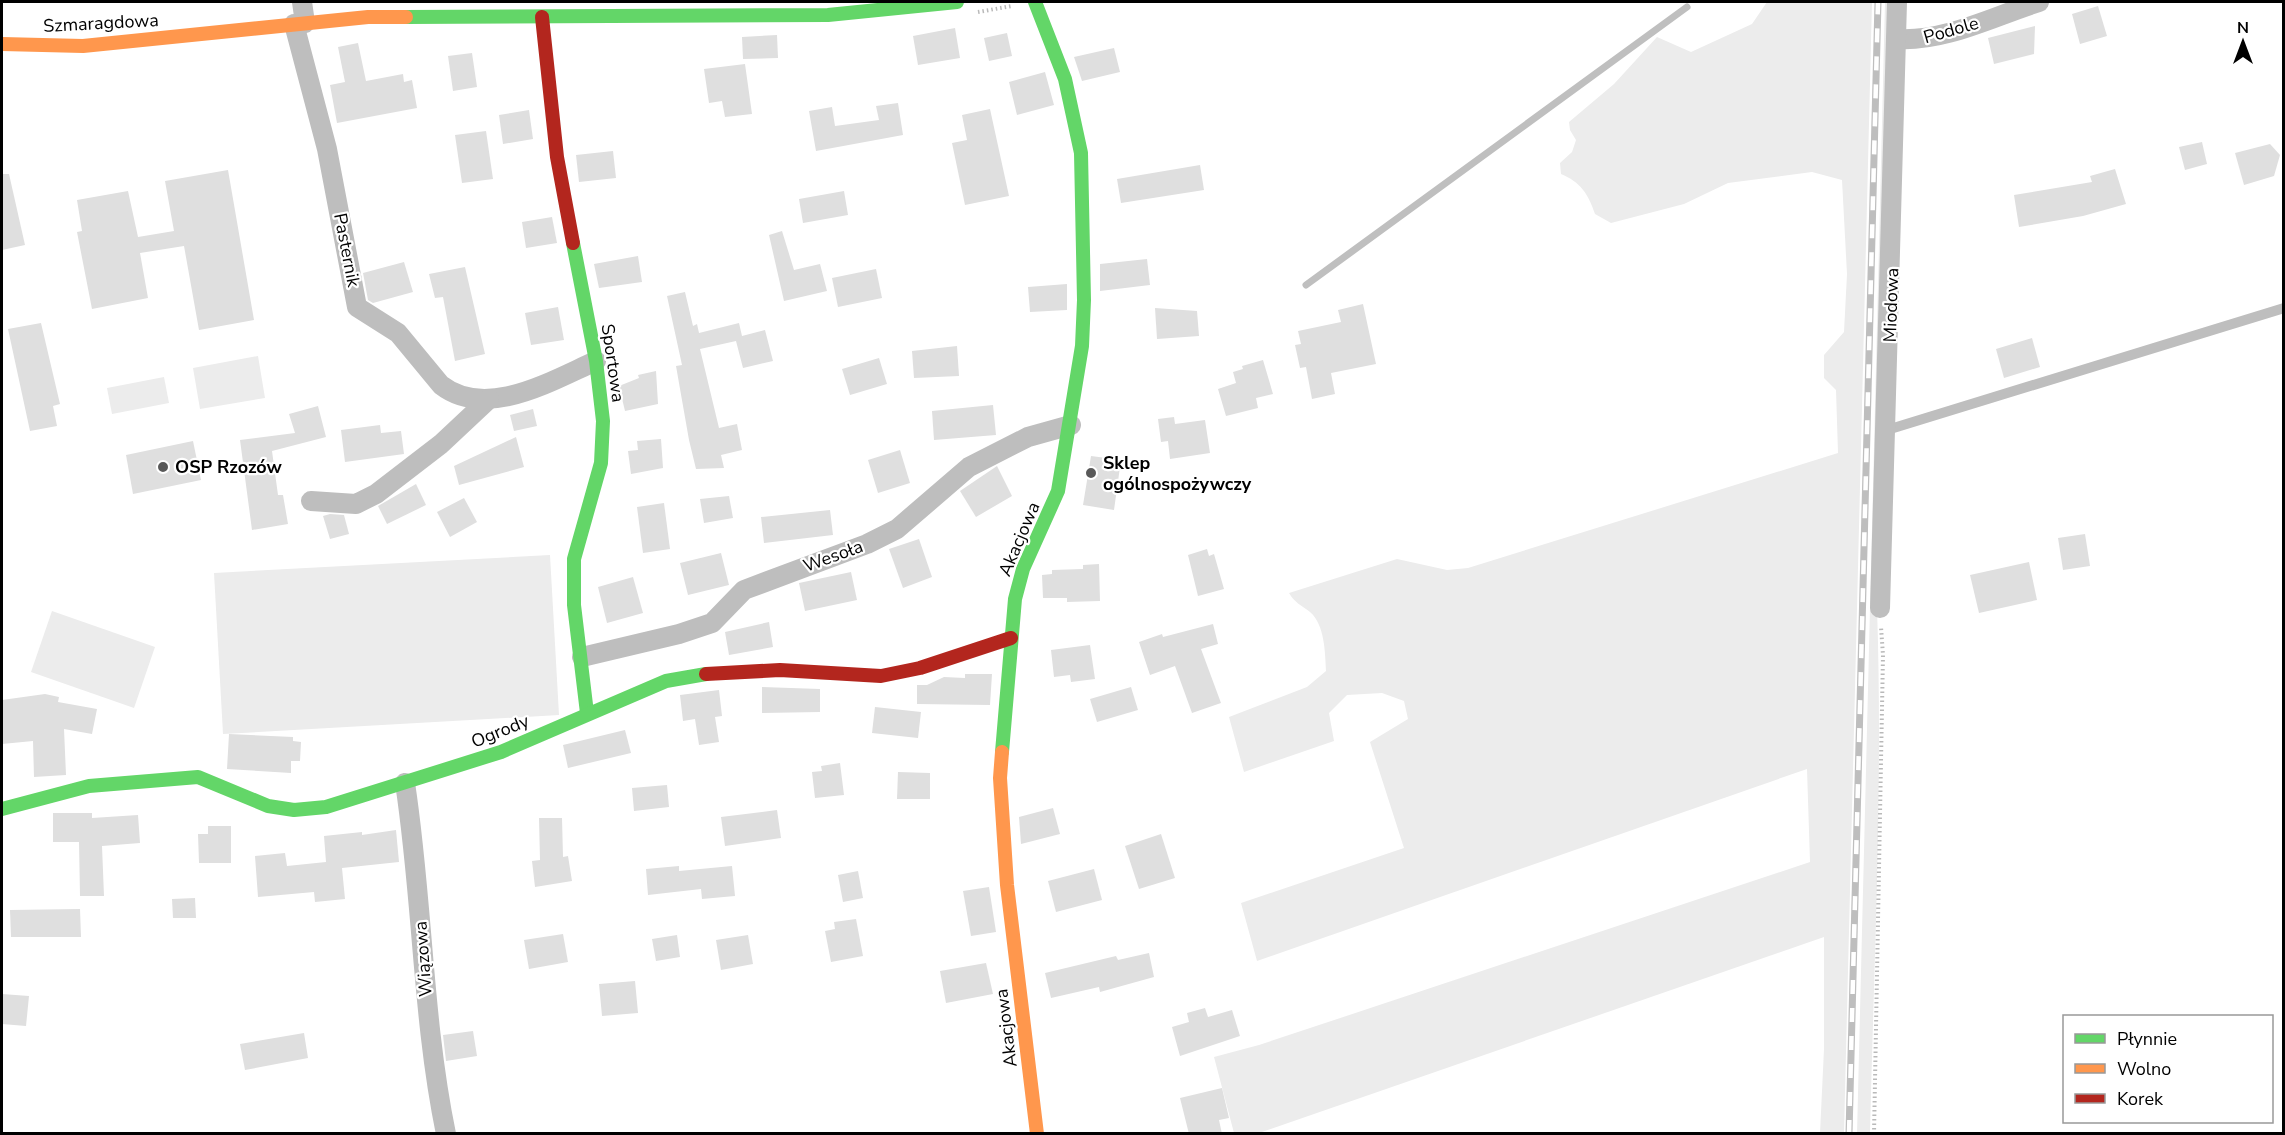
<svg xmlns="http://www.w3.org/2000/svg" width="2285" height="1135" viewBox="0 0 2285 1135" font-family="'Nunito Sans',sans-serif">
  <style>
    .green { fill: #ececec }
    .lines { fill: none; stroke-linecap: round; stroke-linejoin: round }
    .stream { stroke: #bfbfbf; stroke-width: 7 }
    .building { fill: #dfdfdf }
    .path { stroke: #b9b9b9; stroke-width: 4; stroke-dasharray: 1.5 3; stroke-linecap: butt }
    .lane { stroke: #bebebe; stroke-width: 10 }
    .street { stroke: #bebebe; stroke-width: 20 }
    .fast { stroke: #63d668; stroke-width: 14 }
    .slow { stroke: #ff974d; stroke-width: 14 }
    .jam { stroke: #b3261e; stroke-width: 14 }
    .rail-casing { stroke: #bebebe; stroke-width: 7 }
    .rail { stroke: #fff; stroke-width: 4.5; stroke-dasharray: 14; stroke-linecap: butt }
    .poi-dot { fill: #595959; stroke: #fff; stroke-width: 2 }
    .labels { text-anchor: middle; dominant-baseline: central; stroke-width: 4.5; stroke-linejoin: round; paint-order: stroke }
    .street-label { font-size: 18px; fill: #000; stroke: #fff }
    .poi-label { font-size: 18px; font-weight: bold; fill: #000; stroke: #fff; text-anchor: start }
  </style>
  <rect width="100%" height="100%" fill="#fff"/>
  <g class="green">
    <path d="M1767 2H1872L1844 1133H1820L1824 1049V937L1259 1133H1234L1214 1057 1259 1045 1810 862 1807 769 1257 961 1241 903 1404 848 1370 742 1408 719 1404 701 1382 693 1347 695 1329 713 1334 741 1244 772 1229 717 1307 687 1326 671C1325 653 1325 625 1310 612 1301 605 1295 603 1289 593L1397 559 1447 570 1468 568 1838 453 1836 390 1824 378V355L1844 332 1847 274 1842 180 1812 172 1728 183 1684 204 1611 223 1595 214C1588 193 1580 182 1561 174L1560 163 1572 152 1576 140 1570 130 1569 122 1614 84 1657 37 1691 52 1752 24Z"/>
    <path d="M1885 2H1893L1877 608C1883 783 1874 959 1870 1133L1857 1134Z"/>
    <polygon points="258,356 265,398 200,409 193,368"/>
    <polygon points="164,377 169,403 112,414 107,388"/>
    <polygon points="550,555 559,715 223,734 214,573"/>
    <polygon points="52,611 155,647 134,708 31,672"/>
  </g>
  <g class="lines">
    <polyline class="stream" points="1306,285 1687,7"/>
  </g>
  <g class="building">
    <polygon points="2098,6 2107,36 2080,44 2072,14"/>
    <polygon points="2035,26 2034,54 1994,64 1988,38"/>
    <polygon points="955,28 960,58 918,65 913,36"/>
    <polygon points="1007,33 1012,56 989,61 984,38"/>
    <polygon points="777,35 778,58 743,59 742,37"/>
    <polygon points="358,43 366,81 403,74 404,82 412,80 417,108 337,123 330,85 345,82 338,47"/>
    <polygon points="1114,48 1120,72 1082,81 1074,57"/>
    <polygon points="472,53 477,87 453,91 448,56"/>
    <polygon points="745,64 752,114 725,117 722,101 709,103 704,69"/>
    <polygon points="1045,72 1054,105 1017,115 1009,82"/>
    <polygon points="898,103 903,135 816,151 809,111 832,107 835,126 879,120 876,106"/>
    <polygon points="990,109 1009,196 965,205 952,143 967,140 962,115"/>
    <polygon points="529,110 533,139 503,144 499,115"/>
    <polygon points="486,131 493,179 462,183 455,135"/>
    <polygon points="2202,142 2207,164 2185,170 2179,147"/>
    <polygon points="2270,144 2280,155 2274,176 2244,185 2235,153"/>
    <polygon points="613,151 616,178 579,182 576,155"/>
    <polygon points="1200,165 1204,190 1121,203 1117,179"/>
    <polygon points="2115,169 2126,204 2083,216 2019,227 2014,195 2092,182 2090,176"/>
    <polygon points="228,170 254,320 199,330 184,246 140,253 148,298 92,309 77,232 82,231 77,200 128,191 138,237 174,231 165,181"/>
    <polygon points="2,174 9,174 25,245 2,250"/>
    <polygon points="844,191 848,215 803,223 799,199"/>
    <polygon points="552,217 557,243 526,248 522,222"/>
    <polygon points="782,231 794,270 820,264 827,291 784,301 769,235"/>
    <polygon points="638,256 642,282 599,288 594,264"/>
    <polygon points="1147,259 1150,285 1100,291 1100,264"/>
    <polygon points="404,262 413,292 373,303 368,300 363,273"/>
    <polygon points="465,267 485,354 455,361 443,297 435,298 429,274"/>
    <polygon points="876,269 882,298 838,307 832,278"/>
    <polygon points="1067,284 1067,310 1030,312 1028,287"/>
    <polygon points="685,292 693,326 697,324 699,333 739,323 742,336 765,330 773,361 743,368 736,341 700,349 719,428 737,424 742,450 721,455 724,468 696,469 689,440 676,366 682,365 667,296"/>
    <polygon points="1363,304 1376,364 1331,373 1335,394 1312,399 1306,367 1300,368 1295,345 1301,344 1298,331 1341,322 1338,310"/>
    <polygon points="558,307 564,340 531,345 525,313"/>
    <polygon points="1155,308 1197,311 1199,336 1157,339"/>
    <polygon points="41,323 60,404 53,406 57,426 30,431 8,329"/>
    <polygon points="2032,338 2040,367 2004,378 1996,349"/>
    <polygon points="957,346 959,376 914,378 912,351"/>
    <polygon points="879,358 887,384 850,395 842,369"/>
    <polygon points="1263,360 1273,394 1256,398 1258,408 1226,416 1218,389 1236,383 1233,372 1243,369 1242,366"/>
    <polygon points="656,371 658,404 625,411 619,386 639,378 638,375"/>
    <polygon points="993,405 996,435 934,440 932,411"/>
    <polygon points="318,406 326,437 272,451 278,495 283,495 288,524 252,530 240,440 295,433 289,414"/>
    <polygon points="533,409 537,426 514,431 510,415"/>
    <polygon points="1174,417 1175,424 1205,420 1210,453 1170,459 1168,441 1161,442 1158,419"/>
    <polygon points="380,425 381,433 401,431 404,454 345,462 341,430"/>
    <polygon points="516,437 524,467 459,485 454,466"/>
    <polygon points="661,439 663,468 631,474 628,451 638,450 637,441"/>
    <polygon points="193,441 201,480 133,494 126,455"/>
    <polygon points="900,450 910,483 878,493 868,460"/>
    <polygon points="1091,456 1114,459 1113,466 1120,467 1114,510 1083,505"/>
    <polygon points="997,466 1012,496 976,517 960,491"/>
    <polygon points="416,484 426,505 387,524 378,506"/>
    <polygon points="729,496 733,518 704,523 700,499"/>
    <polygon points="464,498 477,522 450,537 437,512"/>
    <polygon points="664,503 670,549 643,553 637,507"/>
    <polygon points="830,510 833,535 764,543 761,517"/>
    <polygon points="330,514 344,515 349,534 330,539 323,516"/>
    <polygon points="2085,534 2090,566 2063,570 2058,538"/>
    <polygon points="919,539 932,577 903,588 889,549"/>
    <polygon points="1207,549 1209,556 1214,554 1224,589 1198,596 1188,555"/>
    <polygon points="721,553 729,585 688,595 680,563"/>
    <polygon points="2029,562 2037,600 1979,613 1970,575"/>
    <polygon points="1099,564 1100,601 1067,602 1067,598 1043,598 1042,575 1052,574 1052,570 1083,569 1083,565"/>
    <polygon points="851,572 857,600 805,611 799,583"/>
    <polygon points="633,577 643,613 607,623 598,587"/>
    <polygon points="769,622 773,647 729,655 725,632"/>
    <polygon points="1213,624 1218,644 1201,649 1221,703 1192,713 1175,666 1150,675 1139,642 1162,634 1163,637"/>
    <polygon points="1090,645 1095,679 1071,682 1070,675 1054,677 1051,650"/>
    <polygon points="965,674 992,674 990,705 917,704 917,685 927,685 944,677 965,678"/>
    <polygon points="762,687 820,689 820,712 762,713"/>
    <polygon points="1131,687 1138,710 1097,722 1090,699"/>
    <polygon points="719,690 722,716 715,717 719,742 699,745 695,719 683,721 680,695"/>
    <polygon points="45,694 59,697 58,702 97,709 92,734 64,729 66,775 34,777 33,741 2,744 2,700"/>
    <polygon points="875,707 921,712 918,738 872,733"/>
    <polygon points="625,730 631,753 568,768 563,745"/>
    <polygon points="229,734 293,737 293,741 301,742 300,761 291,761 291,773 227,769"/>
    <polygon points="840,763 844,795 815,798 812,772 822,771 821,766"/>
    <polygon points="898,772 930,773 930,799 897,799"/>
    <polygon points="667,785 669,807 634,811 632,788"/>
    <polygon points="1053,808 1060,834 1021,844 1019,817"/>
    <polygon points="777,810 781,838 725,846 721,817"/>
    <polygon points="53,813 92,813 92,818 138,815 140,843 102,846 104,896 80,896 79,842 53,842"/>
    <polygon points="539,818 562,818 563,857 568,856 572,881 535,887 532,861 540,860"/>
    <polygon points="208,826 231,826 231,863 199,863 198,834 208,834"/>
    <polygon points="396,830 399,862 342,868 345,899 315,902 314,892 258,897 255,856 285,853 287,866 326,862 324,836 362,832 362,835"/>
    <polygon points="1161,834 1175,878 1139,889 1125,846"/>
    <polygon points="679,866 679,871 732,866 735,896 702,899 701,889 648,895 646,869"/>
    <polygon points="1094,869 1102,900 1056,912 1048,881"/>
    <polygon points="858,871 863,898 843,902 838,875"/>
    <polygon points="989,887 996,932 971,936 963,891"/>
    <polygon points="195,898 196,918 173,918 172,899"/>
    <polygon points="80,909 81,937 11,937 10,910"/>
    <polygon points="856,919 863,956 831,962 825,931 835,929 834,922"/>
    <polygon points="563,934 568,962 529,969 524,940"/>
    <polygon points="677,935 680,957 656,961 652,939"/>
    <polygon points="748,935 753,964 721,970 716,940"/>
    <polygon points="1149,953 1154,977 1100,992 1099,987 1051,998 1045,973 1116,956 1118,960"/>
    <polygon points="986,963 993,994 946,1003 940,971"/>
    <polygon points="635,981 638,1013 602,1016 599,984"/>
    <polygon points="2,994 29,996 26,1026 2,1024"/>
    <polygon points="1205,1008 1208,1017 1232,1010 1240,1036 1180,1056 1172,1027 1189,1022 1187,1013"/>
    <polygon points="473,1031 477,1056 446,1061 443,1035"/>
    <polygon points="304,1033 308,1058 245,1070 240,1044"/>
    <polygon points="1222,1088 1229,1118 1219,1120 1222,1134 1189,1134 1180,1098"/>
  </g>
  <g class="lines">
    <g class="path">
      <polyline points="978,12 1012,6"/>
      <polyline points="1874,1134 1883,655 1881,627"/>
    </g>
    <polyline class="lane" points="1887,430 2284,308"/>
    <g class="street">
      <polyline points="302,2 305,23"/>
      <path d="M294 24 327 149 357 307 398 333 441 385C486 420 551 381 596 361"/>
      <path d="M1897 39C1945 42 1994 16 2039 2"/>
      <polyline points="311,501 356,504 376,494 441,444 489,399"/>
      <polyline points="1880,608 1897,2"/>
      <polyline points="582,657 679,634 712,623 744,590 867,544 897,529 969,467 1028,437 1071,425"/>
      <path d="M405 783C423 900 422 1018 446 1134"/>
    </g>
    <g class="fast">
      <polyline points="406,17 828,15 957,2"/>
      <polyline points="573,243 596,361 603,421 601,463 574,559 574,605 587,713"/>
      <polyline points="1002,752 1015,599 1023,569 1058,491 1082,346 1084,300 1081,153 1065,79 1035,2"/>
      <polyline points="2,809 89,786 198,777 268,806 294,810 326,807 501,752 666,681 706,674"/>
    </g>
    <g class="slow">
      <polyline points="2,44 83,46 368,17 406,17"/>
      <polyline points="1002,752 1000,778 1007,885 1037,1134"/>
    </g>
    <g class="jam">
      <polyline points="542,17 557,157 573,243"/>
      <polyline points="706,674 780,670 881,676 920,668 1011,638"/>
    </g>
    <defs>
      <polyline id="rail" points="1849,1134 1878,2"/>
    </defs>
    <use href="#rail" class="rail-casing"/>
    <use href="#rail" class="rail"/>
  </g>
  <g class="poi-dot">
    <circle cx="163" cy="467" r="6"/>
    <circle cx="1091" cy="473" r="6"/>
  </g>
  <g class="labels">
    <g class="street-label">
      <text transform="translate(101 23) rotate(-3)">Szmaragdowa</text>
      <text transform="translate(1951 30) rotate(-16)">Podole</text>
      <text transform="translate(347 250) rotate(79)">Pasternik</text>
      <text transform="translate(1891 305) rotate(-88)">Miodowa</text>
      <text transform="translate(613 363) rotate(82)">Sportowa</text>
      <text transform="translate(1019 539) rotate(-67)">Akacjowa</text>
      <text transform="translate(833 556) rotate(-20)">Wesoła</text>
      <text transform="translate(500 731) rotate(-22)">Ogrody</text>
      <text transform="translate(423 959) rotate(-94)">Wiązowa</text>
      <text transform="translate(1006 1028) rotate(-97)">Akacjowa</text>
    </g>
    <g class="poi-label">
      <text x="1103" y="463">Sklep<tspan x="1103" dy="21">ogólnospożywczy</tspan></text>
      <text x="175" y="467">OSP Rzozów</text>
    </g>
  </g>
  <rect width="2285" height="1135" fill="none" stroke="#000000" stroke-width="6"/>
  <rect x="2063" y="1015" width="210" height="108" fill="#ffffff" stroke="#999999" stroke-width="1.5"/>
  <rect x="2075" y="1034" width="30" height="9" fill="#63d668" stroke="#999999" stroke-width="1.5"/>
  <text x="2117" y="1045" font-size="18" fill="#000000">Płynnie</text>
  <rect x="2075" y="1064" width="30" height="9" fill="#ff974d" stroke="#999999" stroke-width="1.5"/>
  <text x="2117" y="1075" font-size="18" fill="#000000">Wolno</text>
  <rect x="2075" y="1094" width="30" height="9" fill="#b3261e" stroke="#999999" stroke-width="1.5"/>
  <text x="2117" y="1105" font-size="18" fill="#000000">Korek</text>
  <g transform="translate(2243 42)" stroke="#ffffff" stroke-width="4.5" paint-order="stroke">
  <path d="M0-4.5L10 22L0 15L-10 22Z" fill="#000000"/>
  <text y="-9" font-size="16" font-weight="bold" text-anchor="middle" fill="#000000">N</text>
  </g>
</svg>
